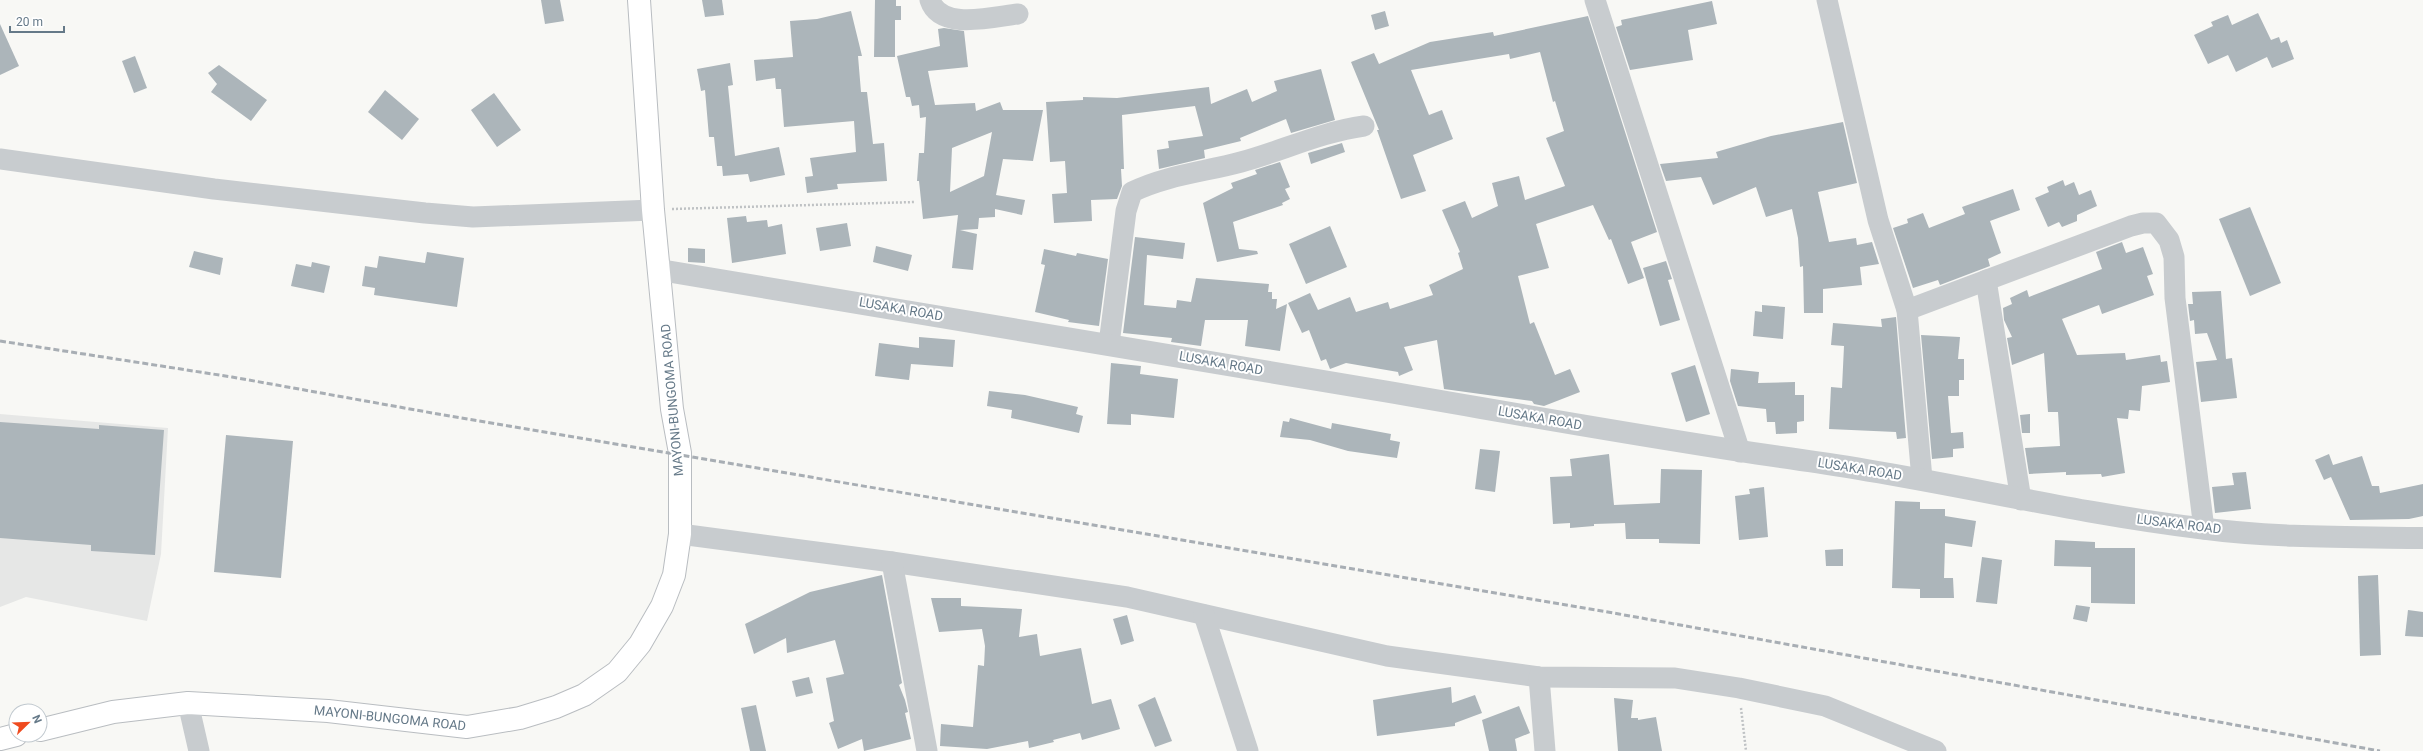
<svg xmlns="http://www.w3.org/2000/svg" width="2423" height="751" viewBox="0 0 2423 751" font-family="Roboto,sans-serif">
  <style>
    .built { fill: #e6e7e6 }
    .building { fill: #acb5ba; fill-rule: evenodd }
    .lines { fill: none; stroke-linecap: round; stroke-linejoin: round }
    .primary-casing { stroke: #b9bdc1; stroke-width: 24 }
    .path { stroke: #bfc2c4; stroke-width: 2.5; stroke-dasharray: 2 2; stroke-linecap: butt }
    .minor { stroke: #c8cccf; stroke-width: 21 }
    .tertiary { stroke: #c8cccf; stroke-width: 22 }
    .primary { stroke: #fff; stroke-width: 22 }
    .rail { stroke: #a8aeb4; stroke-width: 3; stroke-dasharray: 6 3; stroke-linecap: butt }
    .labels { text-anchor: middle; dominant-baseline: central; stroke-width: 4; stroke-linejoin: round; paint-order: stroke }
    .street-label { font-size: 13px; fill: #657988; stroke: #fff }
  </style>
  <rect width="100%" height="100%" fill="#f8f8f5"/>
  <polygon class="built" points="0,414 168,428 161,554 147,621 26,597 0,607"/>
  <g class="building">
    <polygon points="541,0 560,0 564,21 545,24"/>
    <polygon points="702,0 722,0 724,15 705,17"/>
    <polygon points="875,0 896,0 896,6 901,6 901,20 895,20 895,57 874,57"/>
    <polygon points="1712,1 1717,24 1688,30 1693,60 1630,70 1616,27 1622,25 1621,20"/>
    <polygon points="851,11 862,56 858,56 861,92 867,92 873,144 884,143 887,181 837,184 838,189 807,193 805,177 813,176 810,158 856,152 854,121 784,127 781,89 776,89 775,78 756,81 754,60 793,57 790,21 817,19"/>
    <polygon points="1385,11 1389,26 1375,30 1371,15"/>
    <polygon points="2258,13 2271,40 2279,37 2281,43 2287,40 2294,59 2272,68 2267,57 2236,72 2228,55 2208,64 2194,35 2213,26 2211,22 2228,15 2232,25"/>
    <polygon points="1588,16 1657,232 1631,242 1644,278 1628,284 1611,239 1609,240 1593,205 1536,224 1549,268 1518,276 1530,324 1534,322 1555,375 1570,369 1580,392 1544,406 1534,404 1532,401 1444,389 1437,340 1404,347 1413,370 1399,376 1398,372 1346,363 1330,369 1326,359 1321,361 1309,330 1302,333 1288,303 1310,293 1318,310 1350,297 1356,312 1388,302 1390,309 1433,295 1429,285 1463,269 1458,253 1460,252 1442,210 1465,201 1472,218 1498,206 1492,183 1519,176 1525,200 1565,186 1546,138 1564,131 1555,101 1553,102 1540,52 1510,59 1509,54 1411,70 1429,115 1442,110 1453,139 1413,155 1426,191 1401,199 1377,130 1379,130 1351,62 1374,53 1379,64 1430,42 1493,32 1494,36"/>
    <polygon points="0,24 19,66 0,75"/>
    <path d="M944 28 964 31 968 67 928 71 935 105 975 103 976 111 1000 102 1003 110H1043L1033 161 1003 159 996 195 1025 200 1022 215 995 209V217L979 218 978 229 960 230 977 234 973 270 952 268 958 215 923 219 919 181H917L919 153H924L926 117 920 118 919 105 912 106 910 97H906L897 56 940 46 938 29ZM992 132 984 176 950 192 952 148Z"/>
    <polygon points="135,56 147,88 134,93 122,61"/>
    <polygon points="730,63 733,85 728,86 735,156 779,147 785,175 750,182 748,174 723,176 722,166 717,166 714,137 709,137 705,90 701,91 697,69"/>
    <polygon points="219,65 267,100 251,121 211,92 217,84 208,73"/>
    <polygon points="1321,69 1335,120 1291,133 1286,119 1240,138 1241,141 1204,150 1205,158 1159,169 1157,150 1169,148 1168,141 1203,136 1195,106 1122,115 1124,169 1121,169 1122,186 1117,199 1091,200 1092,221 1054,223 1052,194 1067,193 1065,161 1050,162 1046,102 1083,100 1083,97 1117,98 1209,87 1211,104 1247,89 1252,102 1277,91 1274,81"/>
    <polygon points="385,90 419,119 402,140 368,112"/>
    <polygon points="494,93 521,130 497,147 471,110"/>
    <polygon points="1843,122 1857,183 1818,192 1829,242 1856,238 1857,245 1872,242 1879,264 1860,267 1862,285 1823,289 1823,313 1804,313 1803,266 1800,267 1798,238 1792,209 1766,217 1756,187 1713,205 1701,177 1666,181 1660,164 1718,158 1716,152 1771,136"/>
    <polygon points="1342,143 1345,152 1311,164 1308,153"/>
    <polygon points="1280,162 1290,187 1285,189 1290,199 1282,203 1283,205 1233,222 1239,249 1257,251 1258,254 1217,262 1203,203 1233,188 1231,183 1257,174 1255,170"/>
    <polygon points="2063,180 2065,186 2074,182 2079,195 2091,190 2097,206 2077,215 2077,221 2062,227 2059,222 2048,227 2035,198 2049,192 2047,187"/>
    <polygon points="2013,189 2020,210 1990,221 2001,253 1988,259 1990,266 1940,285 1938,280 1913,288 1893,228 1908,223 1907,219 1923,213 1929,228 1965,214 1962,207"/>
    <polygon points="2250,207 2281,283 2250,296 2219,219"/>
    <polygon points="746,216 747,222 767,220 768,227 782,224 786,254 732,263 727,218"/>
    <polygon points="847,223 851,246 820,251 816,228"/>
    <polygon points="1330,226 1347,267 1306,284 1289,244"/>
    <polygon points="1135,237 1185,243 1183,259 1147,255 1144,305 1176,308 1177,300 1191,302 1196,278 1269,284 1268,292 1272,292 1272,299 1277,299 1276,309 1287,304 1280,351 1245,346 1248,320 1205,320 1201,346 1171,342 1172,338 1123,333"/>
    <polygon points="2122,242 2126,253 2143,247 2153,274 2147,276 2154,295 2102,314 2099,305 2062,319 2077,355 2125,353 2126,360 2160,355 2161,362 2167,361 2170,382 2142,386 2140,411 2129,410 2128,419 2117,418 2125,473 2102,477 2101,474 2066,475 2066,472 2029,474 2025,448 2060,446 2058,412 2048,412 2044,353 2012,365 2007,338 2012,337 2004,320 2003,308 2012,304 2010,298 2027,290 2029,297 2102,269 2096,252"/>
    <polygon points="876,246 912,255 908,271 873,262"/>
    <polygon points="688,248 705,249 705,263 688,262"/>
    <polygon points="1044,249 1076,256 1077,253 1108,259 1099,326 1068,322 1069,320 1035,312 1045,265 1041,264"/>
    <polygon points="194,251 223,258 220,275 189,267"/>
    <polygon points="427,252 464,258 457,307 374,295 375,288 362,286 365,266 377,268 379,256 425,263"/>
    <polygon points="1666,261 1672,279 1668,280 1680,320 1660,326 1643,268"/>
    <polygon points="312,262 330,266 324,293 291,286 296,264 311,267"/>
    <polygon points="2221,291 2226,359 2232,358 2237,398 2201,402 2196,362 2217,360 2207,333 2195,334 2194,320 2190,321 2188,304 2193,304 2192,292"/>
    <polygon points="1762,305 1785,307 1783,339 1753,336 1755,311 1762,312"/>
    <polygon points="1896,317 1906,438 1897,439 1896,432 1829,429 1831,387 1842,388 1844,346 1831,345 1833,323 1882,327 1881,319"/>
    <polygon points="1921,335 1960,337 1958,359 1964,359 1964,380 1959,380 1959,396 1948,396 1951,433 1963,432 1964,448 1953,449 1953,457 1932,459"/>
    <polygon points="919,337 955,340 953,367 911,364 909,380 875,376 879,343 919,348"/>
    <polygon points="1111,363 1141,366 1140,374 1178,379 1174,418 1131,414 1131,425 1107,424"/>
    <polygon points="1695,365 1710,414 1686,422 1671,373"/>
    <polygon points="1731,369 1759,372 1758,383 1795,382 1795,395 1804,395 1804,421 1797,422 1797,433 1776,434 1775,422 1767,422 1766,409 1738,406 1730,381"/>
    <polygon points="989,391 1025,395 1078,407 1076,414 1083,416 1079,433 1011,418 1012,410 987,406"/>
    <polygon points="2030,414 2030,433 2022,433 2020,415"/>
    <polygon points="1290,418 1331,429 1332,423 1391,434 1390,440 1400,442 1397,458 1348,451 1310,440 1280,437 1283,421 1289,422"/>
    <polygon points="0,422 99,429 99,425 164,430 155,555 91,551 91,545 0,538"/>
    <polygon points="226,435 293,441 281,578 214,572"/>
    <polygon points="1480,449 1500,451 1495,492 1475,489"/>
    <polygon points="1609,454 1614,505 1660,503 1661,469 1702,470 1700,544 1659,543 1659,539 1626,539 1625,523 1594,524 1594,526 1570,528 1570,523 1553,524 1550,477 1572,476 1570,459"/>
    <polygon points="2329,454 2333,465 2362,456 2372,486 2379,486 2380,493 2423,484 2423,516 2409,519 2350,520 2331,477 2324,480 2315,460"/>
    <polygon points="2246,472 2251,509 2215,513 2212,487 2234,485 2232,473"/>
    <polygon points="1764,487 1768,537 1739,540 1735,496 1750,494 1749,489"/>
    <polygon points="1895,501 1920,502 1920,509 1945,509 1945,516 1976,521 1972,547 1945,543 1944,578 1953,578 1954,598 1920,598 1920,589 1892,588"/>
    <polygon points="2055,540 2095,542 2095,548 2135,548 2135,604 2091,603 2091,567 2054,566"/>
    <polygon points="1843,549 1843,566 1826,566 1825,550"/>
    <polygon points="1982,557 2002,560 1997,604 1976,602"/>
    <polygon points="882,575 902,683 899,685 905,700 908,712 905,713 911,739 864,751 862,739 838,749 829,723 834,721 826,678 844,674 835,640 787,653 786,638 754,654 745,624 810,592"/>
    <polygon points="2378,575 2381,655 2360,656 2358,576"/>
    <polygon points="931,598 961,598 961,606 1022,609 1019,637 1037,634 1040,656 1081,648 1092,704 1111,699 1120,729 1082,740 1080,733 1053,740 1054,742 1029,748 1028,741 987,749 940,746 941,724 973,727 978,665 984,666 985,646 982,629 939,632"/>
    <polygon points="2076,605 2090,607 2087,622 2073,619"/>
    <polygon points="2408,610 2423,612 2423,637 2405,636"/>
    <polygon points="1127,615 1134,641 1121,645 1113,619"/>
    <polygon points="809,677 813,693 796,697 792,681"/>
    <polygon points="1451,687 1452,703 1475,695 1482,713 1455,723 1455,726 1377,736 1373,700"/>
    <polygon points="1155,697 1172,741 1155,747 1138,705"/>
    <polygon points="1614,698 1633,700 1631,718 1638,718 1638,720 1656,717 1662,751 1618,751"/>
    <polygon points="756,705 766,751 750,751 741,708"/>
    <polygon points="1519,706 1530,733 1515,739 1517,751 1489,751 1482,720"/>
  </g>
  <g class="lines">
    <defs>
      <g id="primary">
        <polyline points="40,730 113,712 188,703 328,711 467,727 520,718 556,707 584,695 617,672 640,644 662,606 674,575 680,534 680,453 672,409 653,210 639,0"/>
        <polyline points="0,739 16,735"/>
      </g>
    </defs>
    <use href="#primary" class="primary-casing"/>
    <g class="path">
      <polyline points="672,209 915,202"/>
      <polyline points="1741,708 1746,751"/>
    </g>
    <g class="minor">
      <path d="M930 0C940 31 992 17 1018 14"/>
      <polyline points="1595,0 1740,452"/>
      <polyline points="1827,0 1878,220 1907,310 1922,479"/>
      <polyline points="0,159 214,189 425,213 473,217 653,210"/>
      <polyline points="1986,280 2021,500"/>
      <polyline points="1907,310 2131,226 2143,223 2156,223 2169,240 2174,257 2175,298 2204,529"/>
      <path d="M1109 344 1126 211 1132 192C1167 175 1204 172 1241 162 1282 151 1321 132 1364 126"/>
      <polyline points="680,534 892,562 1127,597 1387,656 1539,677 1675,678 1739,688 1825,706 1936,751"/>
      <polyline points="892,562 927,751"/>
      <polyline points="1204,615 1248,751"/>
      <polyline points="1539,677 1545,751"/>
      <polyline points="188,703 199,751"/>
    </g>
    <path class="tertiary" d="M660 270C899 308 1138 349 1377 390 1518 414 1659 440 1801 460 1935 478 2065 512 2199 528 2273 538 2349 537 2423 538"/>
    <use href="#primary" class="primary"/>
    <polyline class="rail" points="0,341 232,377 438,414 1619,614 2380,751"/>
  </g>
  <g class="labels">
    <g class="street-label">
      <text transform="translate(901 309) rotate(10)">LUSAKA ROAD</text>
      <text transform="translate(1221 363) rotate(10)">LUSAKA ROAD</text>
      <text transform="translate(672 400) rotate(-95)">MAYONI-BUNGOMA ROAD</text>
      <text transform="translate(1540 418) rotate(10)">LUSAKA ROAD</text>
      <text transform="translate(1860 469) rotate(9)">LUSAKA ROAD</text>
      <text transform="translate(2179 524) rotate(7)">LUSAKA ROAD</text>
      <text transform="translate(390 718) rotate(6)">MAYONI-BUNGOMA ROAD</text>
    </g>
  </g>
  <g transform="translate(28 723) rotate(67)"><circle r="19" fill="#ffffff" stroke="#c1c9cf"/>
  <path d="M0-3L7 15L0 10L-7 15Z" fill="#ef4b1f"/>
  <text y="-6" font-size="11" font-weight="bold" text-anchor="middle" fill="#657988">N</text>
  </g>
  <path d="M10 26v6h54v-6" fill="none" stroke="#657988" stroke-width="2"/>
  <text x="16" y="26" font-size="12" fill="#657988" stroke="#ffffff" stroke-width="3" paint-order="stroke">20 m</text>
</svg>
